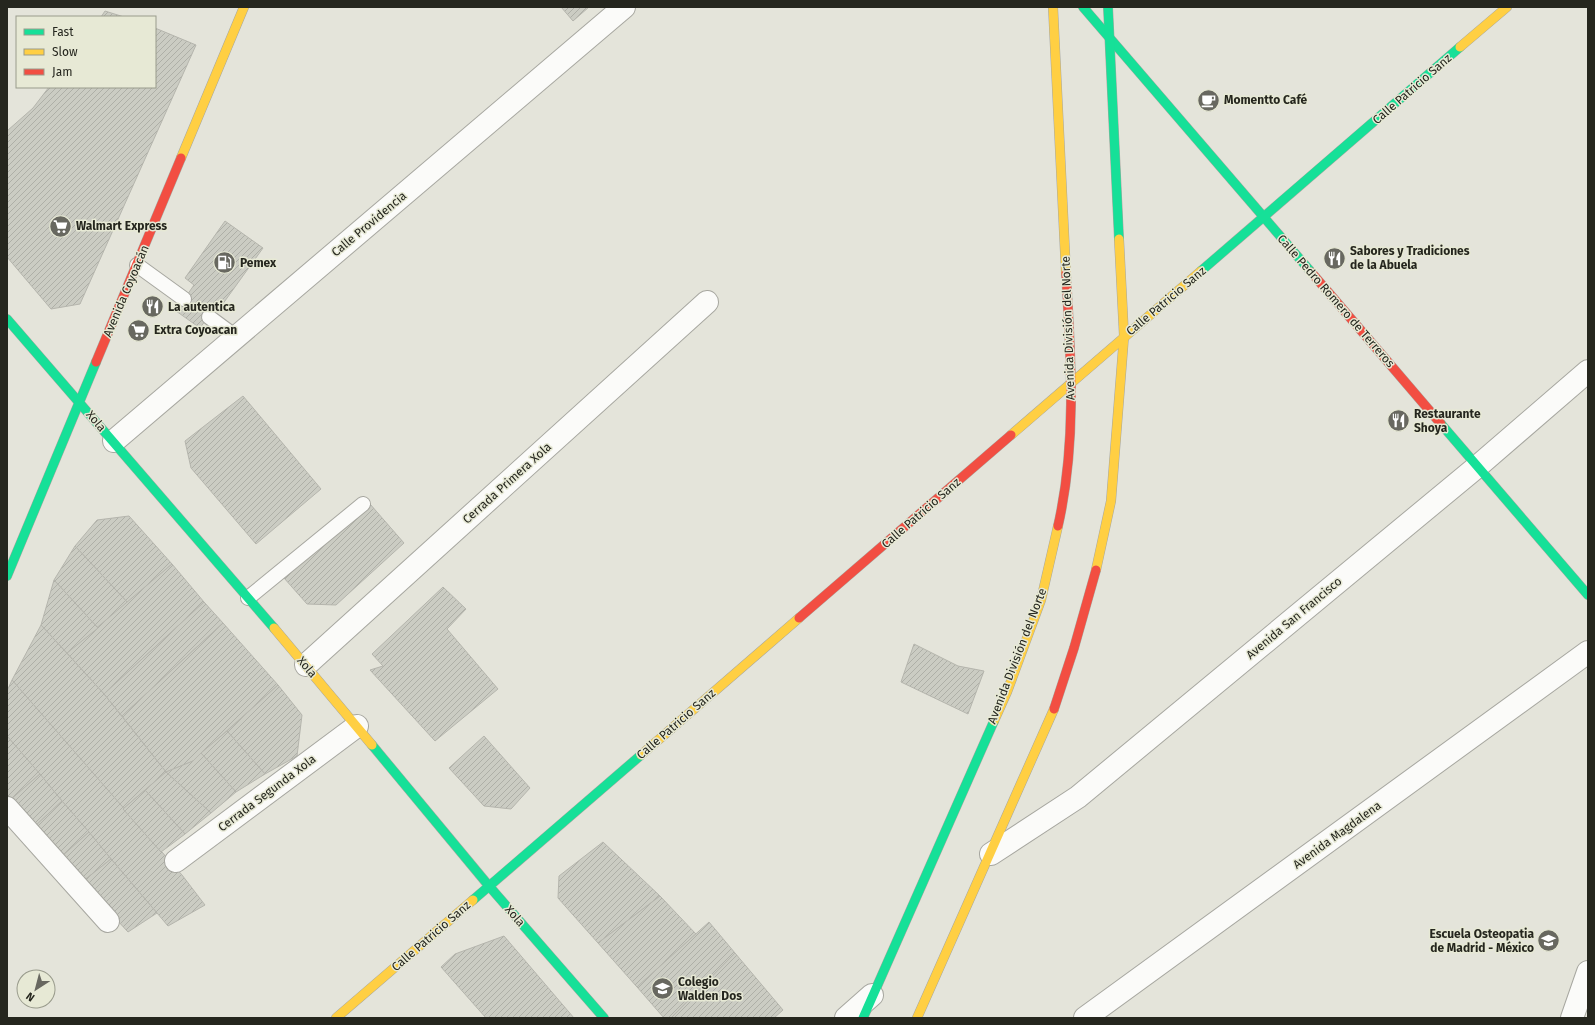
<svg xmlns="http://www.w3.org/2000/svg" width="1595" height="1025" viewBox="0 0 1595 1025" font-family="'Fira Sans',sans-serif">
  <style>
    .building { fill: url(#building-hatch); stroke: #b5b5ad }
    .lines { fill: none; stroke-linecap: round; stroke-linejoin: round }
    .lane-casing { stroke: #a7a7a0; stroke-width: 16 }
    .street-casing { stroke: #a7a7a0; stroke-width: 24 }
    .fast-casing { stroke: #a7a7a0; stroke-width: 10 }
    .slow-casing { stroke: #a7a7a0; stroke-width: 10 }
    .jam-casing { stroke: #a7a7a0; stroke-width: 10 }
    .lane { stroke: #fbfbf9; stroke-width: 14 }
    .street { stroke: #fbfbf9; stroke-width: 22 }
    .fast { stroke: #16e098; stroke-width: 9 }
    .slow { stroke: #ffcf43; stroke-width: 9 }
    .jam { stroke: #f24e42; stroke-width: 9 }
    .labels { text-anchor: middle; dominant-baseline: central; stroke-width: 3; stroke-linejoin: round; paint-order: stroke }
    .street-label { font-size: 12px; fill: #25261e; stroke: #e7e9d5 }
    .poi-label { font-size: 12px; font-weight: bold; fill: #25261e; stroke: #e7e9d5; text-anchor: start }
  </style>
  <defs>
    <pattern id="building-hatch" width="6" height="6" patternUnits="userSpaceOnUse"><rect width="6" height="6" fill="#cbccc3"/><path d="M-1 1l2-2M0 6l6-6M5 7l2-2" fill="none" stroke="#aeafa7"/></pattern>
  </defs>
  <rect width="100%" height="100%" fill="#e4e4da"/>
  <g class="building">
    <polygon points="561,7 589,7 573,21"/>
    <polygon points="105,11 124,17 101,17"/>
    <polygon points="155,28 196,45 80,304 51,309 7,257 7,131 33,108 49,87 155,87"/>
    <polygon points="225,221 263,248 222,305 218,303 200,328 176,311 194,285 185,278"/>
    <polygon points="243,396 321,489 256,544 191,468 185,441"/>
    <polygon points="370,504 404,543 336,605 307,604 284,578"/>
    <polygon points="129,516 172,564 128,603 75,546 97,520"/>
    <polygon points="75,546 128,603 98,628 54,580"/>
    <polygon points="172,564 204,602 104,694 67,653"/>
    <polygon points="54,580 98,628 67,653 41,625"/>
    <polygon points="443,587 466,609 447,629 498,689 435,741 370,670 383,666 372,654"/>
    <polygon points="204,602 223,623 122,716 104,694"/>
    <polygon points="223,623 278,685 193,761 166,772 122,716"/>
    <polygon points="41,625 104,694 166,772 123,809 12,680"/>
    <polygon points="914,644 958,666 984,671 968,714 901,682"/>
    <polygon points="12,680 182,875 205,905 168,926 7,736 7,691"/>
    <polygon points="278,685 302,715 297,756 265,774 227,731"/>
    <polygon points="227,731 265,774 236,792 201,753"/>
    <polygon points="7,736 40,774 9,801 7,798"/>
    <polygon points="484,736 530,788 511,809 484,806 449,768"/>
    <polygon points="201,753 236,792 211,813 166,772 193,761"/>
    <polygon points="166,772 211,813 185,834 145,790"/>
    <polygon points="40,774 62,801 33,828 9,801"/>
    <polygon points="145,790 185,834 161,852 123,809"/>
    <polygon points="62,801 89,832 60,858 33,828"/>
    <polygon points="89,832 111,859 82,882 60,858"/>
    <polygon points="603,842 660,896 598,943 558,898 559,876"/>
    <polygon points="111,859 157,913 128,932 82,882"/>
    <polygon points="660,896 696,934 637,987 598,943"/>
    <polygon points="709,922 735,953 671,1018 664,1018 637,987"/>
    <polygon points="504,936 574,1018 486,1018 441,967 455,954"/>
    <polygon points="735,953 783,1010 774,1018 671,1018"/>
  </g>
  <g class="lines">
    <defs>
      <g id="lane">
        <polyline points="137,265 184,299"/>
        <polyline points="209,317 236,337"/>
        <polyline points="248,598 363,504"/>
      </g>
      <g id="street">
        <polyline points="114,441 624,7"/>
        <polyline points="306,665 707,302"/>
        <polyline points="7,808 108,921"/>
        <polyline points="991,854 1078,797 1478,466 1588,371"/>
        <polyline points="176,861 357,726"/>
        <polyline points="846,1018 872,995"/>
        <polyline points="1085,1018 1588,652"/>
        <polyline points="1572,1018 1588,972"/>
      </g>
      <g id="fast">
        <polyline points="1083,7 1311,272"/>
        <polyline points="1108,7 1119,239"/>
        <polyline points="1201,271 1460,47"/>
        <polyline points="7,319 274,628"/>
        <polyline points="1441,424 1588,595"/>
        <polyline points="7,576 96,362"/>
        <polyline points="372,745 489,886 604,1018"/>
        <polyline points="473,900 641,755"/>
        <polyline points="863,1018 994,721"/>
      </g>
      <g id="slow">
        <polyline points="1053,7 1066,273"/>
        <polyline points="1460,47 1507,7"/>
        <polyline points="181,158 244,7"/>
        <polyline points="1011,435 1201,271"/>
        <polyline points="1096,570 1111,501 1124,336 1119,239"/>
        <polyline points="274,628 372,745"/>
        <polyline points="994,721 1007,692 1041,600 1058,526"/>
        <polyline points="641,755 799,618"/>
        <polyline points="336,1018 473,900"/>
        <polyline points="917,1018 1054,709"/>
      </g>
      <g id="jam">
        <polyline points="1311,272 1441,424"/>
        <polyline points="96,362 181,158"/>
        <path d="M1058 526C1077 443 1071 357 1066 273"/>
        <polyline points="799,618 1011,435"/>
        <polyline points="1054,709 1074,648 1096,570"/>
      </g>
    </defs>
    <use href="#lane" class="lane-casing"/>
    <use href="#street" class="street-casing"/>
    <use href="#fast" class="fast-casing"/>
    <use href="#slow" class="slow-casing"/>
    <use href="#jam" class="jam-casing"/>
    <use href="#lane" class="lane"/>
    <use href="#street" class="street"/>
    <use href="#fast" class="fast"/>
    <use href="#slow" class="slow"/>
    <use href="#jam" class="jam"/>
  </g>
  <defs>
    <symbol id="cafe-disc" viewBox="-11 -11 22 22"><circle r="9.5" fill="#686860" stroke="#e7e9d5"/><path d="M-5.5-4.5H6V0H3Q3 3.5 0 3.5H-2.5Q-5.5 3.5-5.5 0ZM3-3.2v2h1.7v-2ZM-6 4.5H4V6H-6Z" fill="#fff"/></symbol>
    <symbol id="supermarket-disc" viewBox="-11 -11 22 22"><circle r="9.5" fill="#686860" stroke="#e7e9d5"/><path d="M-6-5.5h2.5l.6 2H6L4.5 2H-2.5L-4.4-4H-6ZM-1.5 3.2a1.3 1.3 0 1 0 .1 0ZM3 3.2a1.3 1.3 0 1 0 .1 0Z" fill="#fff"/></symbol>
    <symbol id="restaurant-disc" viewBox="-11 -11 22 22"><circle r="9.5" fill="#686860" stroke="#e7e9d5"/><path d="M-5-6h1v4h1v-4h1v4h1v-4h1v5L-1.5 .5V6h-2V.5L-5-1ZM5-6V6H3V1.5H1.5Q1.5-4 5-6Z" fill="#fff"/></symbol>
    <symbol id="fuel-disc" viewBox="-11 -11 22 22"><circle r="9.5" fill="#686860" stroke="#e7e9d5"/><path d="M-5.5-6h7V0h2V4h1.3V-2.5L3-4.5l.8-.8L6-3V5H2.5V1h-1V6h-7ZM-4.2-4.7v3.2H.2V-4.7Z" fill="#fff"/></symbol>
    <symbol id="school-disc" viewBox="-11 -11 22 22"><circle r="9.5" fill="#686860" stroke="#e7e9d5"/><path d="M0-5L7-2L0 1L-7-2ZM-4 1L0 2.5L4 1V4Q0 6-4 4Z" fill="#fff"/></symbol>
  </defs>
  <g fill-rule="evenodd">
    <use href="#cafe-disc" x="1196" y="88" width="25" height="25"/>
    <use href="#supermarket-disc" x="48" y="214" width="25" height="25"/>
    <use href="#restaurant-disc" x="1322" y="246" width="25" height="25"/>
    <use href="#fuel-disc" x="212" y="250" width="25" height="25"/>
    <use href="#restaurant-disc" x="140" y="294" width="25" height="25"/>
    <use href="#supermarket-disc" x="126" y="318" width="25" height="25"/>
    <use href="#restaurant-disc" x="1386" y="408" width="25" height="25"/>
    <use href="#school-disc" x="1536" y="928" width="25" height="25"/>
    <use href="#school-disc" x="650" y="976" width="25" height="25"/>
  </g>
  <g class="labels">
    <g class="street-label">
      <text transform="translate(1412 89) rotate(-41)">Calle Patricio Sanz</text>
      <text transform="translate(369 224) rotate(-40)">Calle Providencia</text>
      <text transform="translate(126 291) rotate(-67)">Avenida Coyoacán</text>
      <text transform="translate(1166 301) rotate(-40)">Calle Patricio Sanz</text>
      <text transform="translate(1336 301) rotate(49)">Calle Pedro Romero de Terreros</text>
      <text transform="translate(1068 328) rotate(-92)">Avenida División del Norte</text>
      <text transform="translate(96 421) rotate(50)">Xola</text>
      <text transform="translate(507 483) rotate(-42)">Cerrada Primera Xola</text>
      <text transform="translate(921 513) rotate(-41)">Calle Patricio Sanz</text>
      <text transform="translate(1294 618) rotate(-40)">Avenida San Francisco</text>
      <text transform="translate(1017 656) rotate(-69)">Avenida División del Norte</text>
      <text transform="translate(307 667) rotate(50)">Xola</text>
      <text transform="translate(676 724) rotate(-41)">Calle Patricio Sanz</text>
      <text transform="translate(267 793) rotate(-37)">Cerrada Segunda Xola</text>
      <text transform="translate(1337 835) rotate(-36)">Avenida Magdalena</text>
      <text transform="translate(515 916) rotate(49)">Xola</text>
      <text transform="translate(431 936) rotate(-41)">Calle Patricio Sanz</text>
    </g>
    <g class="poi-label">
      <text x="1224" y="100">Momentto Café</text>
      <text x="76" y="226">Walmart Express</text>
      <text x="1350" y="251">Sabores y Tradiciones<tspan x="1350" dy="14">de la Abuela</tspan></text>
      <text x="240" y="263">Pemex</text>
      <text x="168" y="307">La autentica</text>
      <text x="154" y="330">Extra Coyoacan</text>
      <text x="1414" y="414">Restaurante<tspan x="1414" dy="14">Shoya</tspan></text>
      <text x="1534" y="934" text-anchor="end">Escuela Osteopatia<tspan x="1534" dy="14">de Madrid - México</tspan></text>
      <text x="678" y="982">Colegio<tspan x="678" dy="14">Walden Dos</tspan></text>
    </g>
  </g>
  <rect width="1595" height="1025" fill="none" stroke="#25261e" stroke-width="16"/>
  <rect x="16" y="16" width="140" height="72" fill="#e7e9d5" stroke="#999b8c"/>
  <rect x="24" y="29" width="20" height="6" fill="#16e098" stroke="#999b8c"/>
  <text x="52" y="36" font-size="12" fill="#25261e">Fast</text>
  <rect x="24" y="49" width="20" height="6" fill="#ffcf43" stroke="#999b8c"/>
  <text x="52" y="56" font-size="12" fill="#25261e">Slow</text>
  <rect x="24" y="69" width="20" height="6" fill="#f24e42" stroke="#999b8c"/>
  <text x="52" y="76" font-size="12" fill="#25261e">Jam</text>
  <g transform="translate(36 989) rotate(216)"><circle r="19" fill="#e7e9d5" stroke="#999b8c"/>
  <path d="M0-3L7 15L0 10L-7 15Z" fill="#686860"/>
  <text y="-6" font-size="11" font-weight="bold" text-anchor="middle" fill="#25261e">N</text>
  </g>
</svg>
